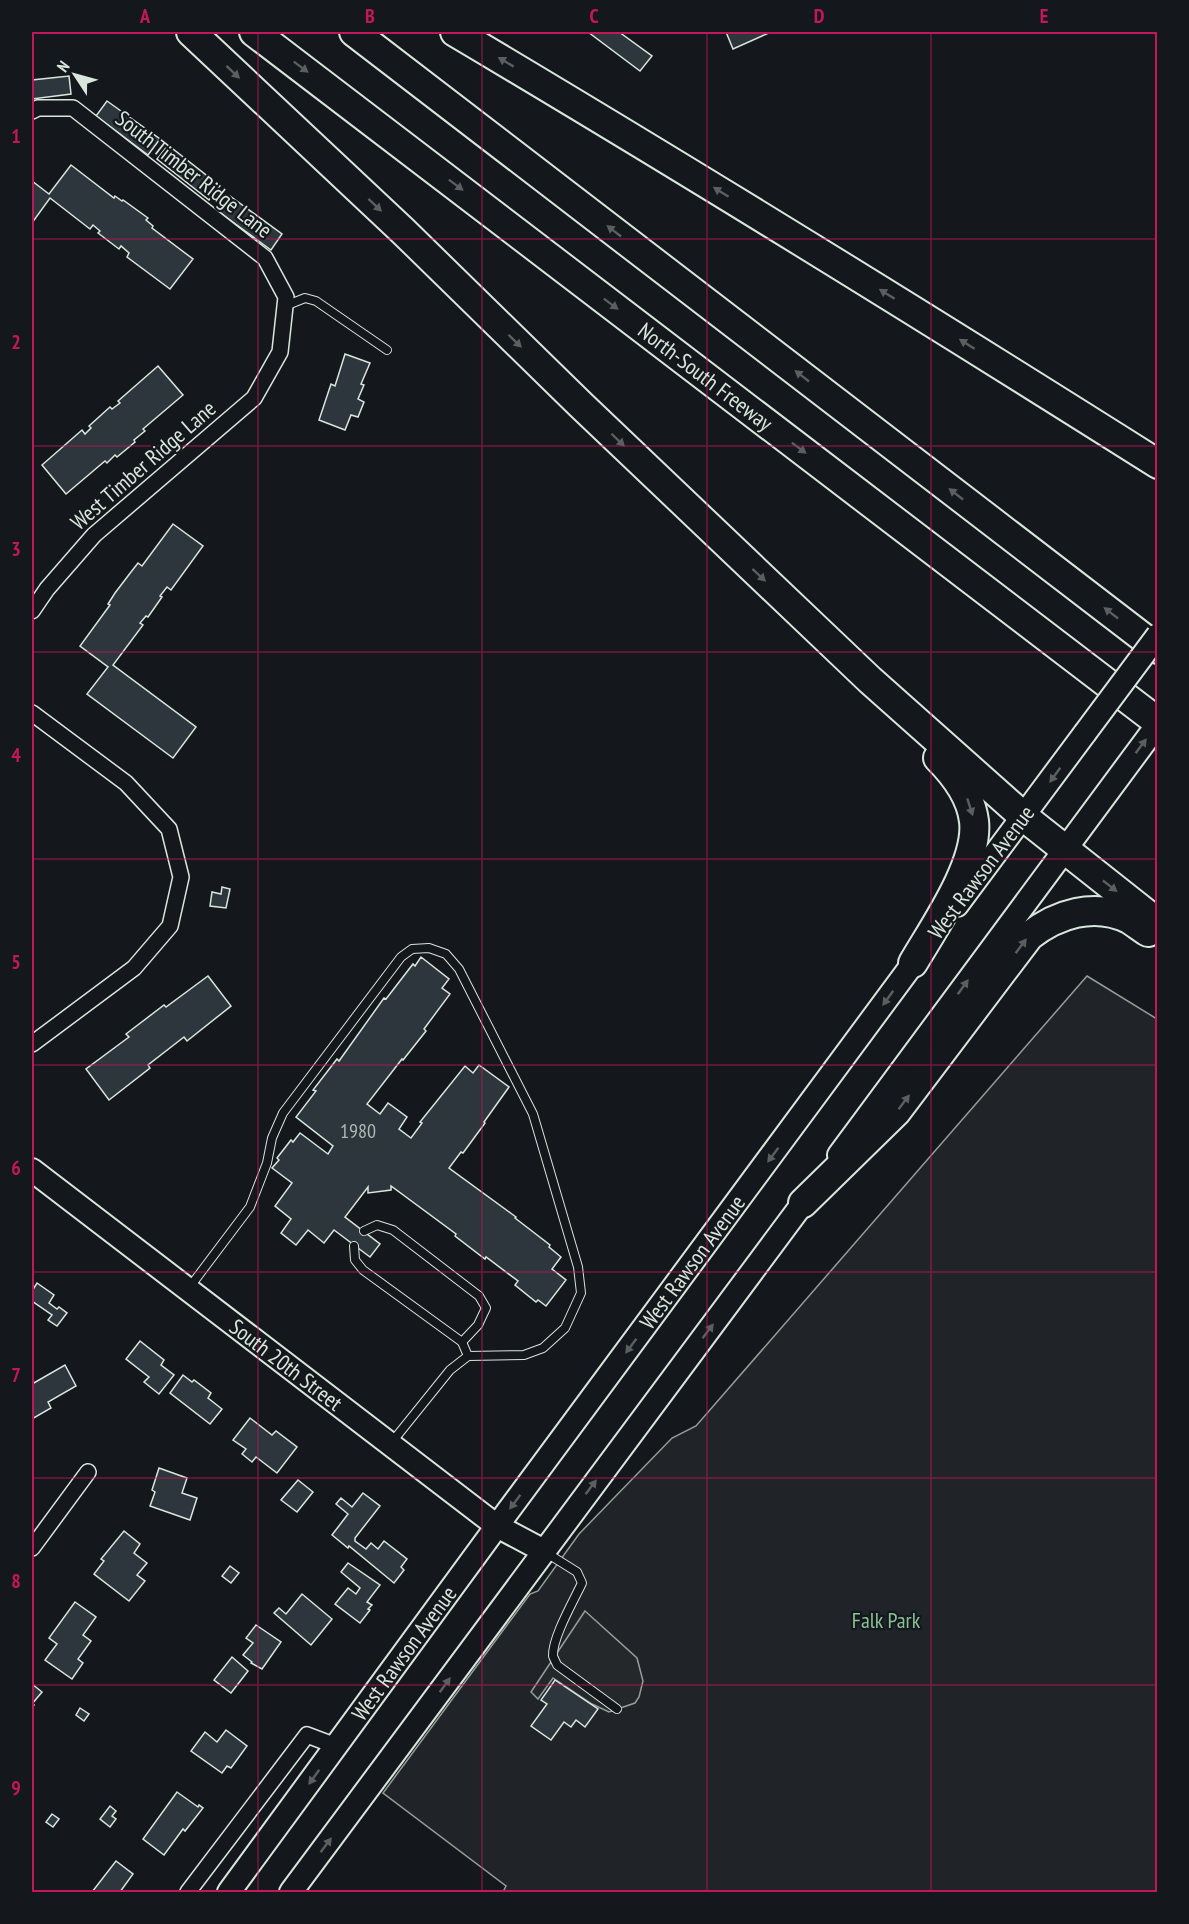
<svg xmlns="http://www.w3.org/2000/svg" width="1189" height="1924" viewBox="0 0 1189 1924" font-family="'PT Sans Narrow',sans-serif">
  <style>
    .green { fill: #202428; stroke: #939e99; stroke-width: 1.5 }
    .parking { fill: #24282b; stroke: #939e99; stroke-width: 1.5 }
    .building { fill: #2c363c; stroke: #d8e6dc; stroke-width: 1.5 }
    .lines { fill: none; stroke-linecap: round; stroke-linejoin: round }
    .lane-casing { stroke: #d8e6dc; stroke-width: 10 }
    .street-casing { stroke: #d8e6dc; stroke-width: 18 }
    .secondary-casing { stroke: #d8e6dc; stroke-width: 26 }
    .highway-casing { stroke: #d8e6dc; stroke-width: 32 }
    .lane { stroke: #14181c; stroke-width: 8 }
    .street { stroke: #14181c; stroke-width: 15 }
    .secondary { stroke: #14181c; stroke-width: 22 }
    .highway { stroke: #14181c; stroke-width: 28 }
    .secondary-bridge-casing { stroke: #d8e6dc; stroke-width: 26; stroke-linecap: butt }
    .secondary-bridge { stroke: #14181c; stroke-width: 22 }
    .oneway { fill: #59605f }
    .grid { fill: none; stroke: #c2185b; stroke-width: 1.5; stroke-opacity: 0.55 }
    .labels { text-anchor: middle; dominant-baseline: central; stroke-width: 4.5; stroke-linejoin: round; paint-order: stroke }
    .number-label { font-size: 20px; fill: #adbab4 }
    .street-label { font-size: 22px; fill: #d8e6dc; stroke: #14181c }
    .park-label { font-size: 22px; fill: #8ac095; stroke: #14181c }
    .neatline { fill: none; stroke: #c2185b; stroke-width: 2 }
    .grid-label { font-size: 20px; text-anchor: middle; font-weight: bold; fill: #c2185b }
  </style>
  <rect width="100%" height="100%" fill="#14181c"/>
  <polygon class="green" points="1087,976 1157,1019 1157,1892 503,1892 506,1886 383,1793 530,1594 538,1591 579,1534 672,1438 696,1426"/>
  <polygon class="parking" points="585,1611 637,1658 643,1681 639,1697 635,1703 609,1712 592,1704 553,1678 538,1699 531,1692"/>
  <g class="building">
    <polygon points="588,32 619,32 652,56 640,71"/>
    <polygon points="726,32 771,32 733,49"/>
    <polygon points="69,76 71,94 32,99 32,80"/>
    <polygon points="107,101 160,139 148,155 96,116"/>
    <polygon points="168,145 220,186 209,200 157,159"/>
    <polygon points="71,165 114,198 115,196 122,201 123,200 148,218 146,220 153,226 152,228 193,259 170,289 127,257 129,253 121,246 119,249 98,233 100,231 93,225 90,229 50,198 32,223 32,181 49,194"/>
    <polygon points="230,196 282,234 271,250 219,212"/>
    <polygon points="345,354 370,363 361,384 364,385 358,399 364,402 358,417 351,415 345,430 319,420 331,384 335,386"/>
    <polygon points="158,366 183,395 143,429 145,431 134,440 135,442 117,457 115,455 107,463 105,461 66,494 42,465 82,430 85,434 91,428 89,426 110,407 112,409 120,403 118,401"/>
    <polygon points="173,524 203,546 171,590 167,587 160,596 162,597 148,617 146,616 140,623 143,625 113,665 196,727 173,758 87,694 108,667 80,646 110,605 108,604 115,593 131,572 138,563 142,566"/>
    <polygon points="222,887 230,889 226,908 210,906 212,892 221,894"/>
    <polygon points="421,957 449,979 442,988 450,994 424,1029 426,1031 403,1060 402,1059 367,1104 380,1114 388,1103 407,1117 399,1129 411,1138 422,1123 420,1122 465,1066 473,1073 479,1065 509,1087 484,1122 485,1123 463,1153 461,1152 449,1168 516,1217 515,1218 550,1245 549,1247 561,1257 552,1269 566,1280 546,1306 538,1300 536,1302 515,1285 518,1281 486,1257 485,1259 455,1236 456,1234 391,1186 391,1190 368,1193 368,1187 345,1217 380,1244 370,1257 334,1230 324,1243 308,1230 296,1245 281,1233 291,1219 275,1206 292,1183 272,1168 279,1160 277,1158 291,1140 293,1142 300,1133 328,1154 333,1146 296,1117 316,1091 313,1090 337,1059 339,1061 384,998 386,999 413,964 415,966"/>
    <polygon points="208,976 231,1006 187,1041 184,1037 148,1065 150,1068 109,1100 86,1069 129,1037 126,1034 164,1005 166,1007"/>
    <polygon points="37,1283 54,1295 49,1303 57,1309 59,1307 67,1313 57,1326 48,1320 52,1315 32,1301 32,1291"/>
    <polygon points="140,1341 164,1360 161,1365 174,1375 159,1394 144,1382 149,1377 126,1359"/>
    <polygon points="65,1365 76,1386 48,1402 51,1408 32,1419 32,1384"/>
    <polygon points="183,1375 192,1382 194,1380 211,1393 208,1398 222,1409 210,1424 170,1393"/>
    <polygon points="250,1418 272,1435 276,1431 297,1447 277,1473 256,1457 252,1462 242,1454 246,1449 233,1440"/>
    <polygon points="159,1468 187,1478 182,1493 197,1498 190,1520 150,1506 155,1492 152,1490"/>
    <polygon points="298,1480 313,1492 297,1512 281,1500"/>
    <polygon points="363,1493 380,1506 355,1538 355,1541 366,1549 371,1543 378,1549 384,1541 407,1559 401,1567 404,1570 394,1583 349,1546 348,1548 332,1535 348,1514 336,1504 341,1498 352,1507"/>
    <polygon points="124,1531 140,1544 134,1553 147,1563 137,1575 145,1581 129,1601 94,1574 104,1561 101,1559"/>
    <polygon points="348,1563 380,1585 367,1602 372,1605 368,1609 370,1610 360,1623 335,1604 348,1588 356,1594 360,1588 341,1572"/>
    <polygon points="230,1566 239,1573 231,1583 222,1576"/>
    <polygon points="302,1594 332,1619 311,1645 274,1613 279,1608 286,1614"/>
    <polygon points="75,1602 96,1617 83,1635 91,1641 78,1659 83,1663 72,1679 45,1660 57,1644 49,1638"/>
    <polygon points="256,1625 281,1642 262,1669 251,1663 252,1662 243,1655 253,1643 246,1638"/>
    <polygon points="232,1657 248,1671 231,1693 214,1680"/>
    <polygon points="555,1680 598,1709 585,1727 576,1720 571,1727 564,1722 551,1740 531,1726 547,1704 541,1700"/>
    <polygon points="32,1684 42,1692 32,1704 34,1705 32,1708"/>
    <polygon points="80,1708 89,1714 84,1721 76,1715"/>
    <polygon points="226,1730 247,1746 231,1768 227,1766 222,1773 191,1751 205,1732 217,1742"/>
    <polygon points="177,1792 198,1807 199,1805 203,1808 185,1831 183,1829 164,1855 143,1839"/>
    <polygon points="110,1806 116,1811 112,1816 116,1819 110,1827 100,1819"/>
    <polygon points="52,1814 59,1819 53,1827 46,1822"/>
    <polygon points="116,1861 133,1874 120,1892 92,1892"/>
  </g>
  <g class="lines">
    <defs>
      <g id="lane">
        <polyline points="285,306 305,298 316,301 387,350"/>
        <polyline points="364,1231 377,1225 393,1230 479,1296 486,1308 478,1325 462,1342"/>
        <polyline points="354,1246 355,1260 363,1270 462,1342 468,1356"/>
        <polyline points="189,1288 250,1207 267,1163 272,1138 283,1113 401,957 412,949 429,948 446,954 459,969 533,1114 578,1267 581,1293 565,1328 543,1348 524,1355 468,1356 450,1370 392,1442"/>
        <path d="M545 1552 577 1572 582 1583C574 1600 552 1638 553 1656 553 1657 557 1664 557 1665L617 1709"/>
      </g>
      <g id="street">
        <polyline points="32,111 38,108 73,108 265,258 286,297 280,352 254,398 94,535 47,589 32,611"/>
        <polyline points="32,713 126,783 169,829 181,877 170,926 134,968 32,1044"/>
        <polyline points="32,1548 88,1472"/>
        <polyline points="188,1892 307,1735 336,1746"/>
      </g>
      <g id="secondary">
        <polyline points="957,905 1085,733"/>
        <polyline points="839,1155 1158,724"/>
        <path id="s1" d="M32 1170 497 1526 544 1551"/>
        <path id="s2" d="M229 1892 497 1526 923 950"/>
        <polyline points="291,1892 812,1191"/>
      </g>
      <g id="highway">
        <polyline points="191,32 403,231 581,405 870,680 1024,817 1158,923"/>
        <path id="s3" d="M254 32 1158 722"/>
        <polyline points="354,32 1158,649"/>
        <path d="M455 32C691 172 925 317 1158 464"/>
        <path d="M913 963C934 927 979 863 974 821 971 796 955 775 938 758"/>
        <path d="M803 1203 896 1112 1029 936C1057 914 1094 902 1129 919 1135 923 1142 928 1148 932"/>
      </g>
    </defs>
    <use href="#lane" class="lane-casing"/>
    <use href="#street" class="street-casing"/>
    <use href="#secondary" class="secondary-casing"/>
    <use href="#highway" class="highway-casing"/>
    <use href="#lane" class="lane"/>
    <use href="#street" class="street"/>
    <use href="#secondary" class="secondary"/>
    <use href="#highway" class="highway"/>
    <defs>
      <polyline id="secondary-bridge" points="1085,733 1158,635"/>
    </defs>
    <use href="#secondary-bridge" class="secondary-bridge-casing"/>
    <use href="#secondary-bridge" class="secondary-bridge"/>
  </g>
  <defs><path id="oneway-solid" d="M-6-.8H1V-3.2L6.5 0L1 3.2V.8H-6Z" transform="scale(1.5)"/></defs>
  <g class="oneway">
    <use href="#oneway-solid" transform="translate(506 62) rotate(-149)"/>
    <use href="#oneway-solid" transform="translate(301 67) rotate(37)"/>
    <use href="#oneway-solid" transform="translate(233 72) rotate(43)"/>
    <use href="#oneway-solid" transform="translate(456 185) rotate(37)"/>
    <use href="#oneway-solid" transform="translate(721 192) rotate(-148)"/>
    <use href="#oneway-solid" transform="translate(375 205) rotate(43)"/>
    <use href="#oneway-solid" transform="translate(614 231) rotate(-142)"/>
    <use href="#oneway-solid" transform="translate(887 294) rotate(-148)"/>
    <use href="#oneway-solid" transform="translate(611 304) rotate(37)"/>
    <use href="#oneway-solid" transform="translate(515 341) rotate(44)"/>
    <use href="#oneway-solid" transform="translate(967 344) rotate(-148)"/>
    <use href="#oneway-solid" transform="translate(802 376) rotate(-142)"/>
    <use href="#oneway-solid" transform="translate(618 440) rotate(44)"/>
    <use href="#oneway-solid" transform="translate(799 448) rotate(37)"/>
    <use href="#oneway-solid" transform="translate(956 494) rotate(-142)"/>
    <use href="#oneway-solid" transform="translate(759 575) rotate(43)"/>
    <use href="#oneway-solid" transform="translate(1111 613) rotate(-142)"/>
    <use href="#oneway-solid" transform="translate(1141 746) rotate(-53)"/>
    <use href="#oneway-solid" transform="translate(1055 775) rotate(126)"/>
    <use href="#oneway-solid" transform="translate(970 807) rotate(72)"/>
    <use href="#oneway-solid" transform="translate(1110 886) rotate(38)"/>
    <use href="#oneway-solid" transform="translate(1021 946) rotate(-53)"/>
    <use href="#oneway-solid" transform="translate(963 987) rotate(-54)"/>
    <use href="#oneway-solid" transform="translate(888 998) rotate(126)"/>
    <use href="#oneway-solid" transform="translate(904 1102) rotate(-53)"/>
    <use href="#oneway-solid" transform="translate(773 1155) rotate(127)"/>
    <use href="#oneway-solid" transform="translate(708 1331) rotate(-53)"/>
    <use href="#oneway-solid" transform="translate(631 1346) rotate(127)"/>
    <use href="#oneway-solid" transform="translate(591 1487) rotate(-53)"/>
    <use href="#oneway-solid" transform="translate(515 1502) rotate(127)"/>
    <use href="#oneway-solid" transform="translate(445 1685) rotate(-54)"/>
    <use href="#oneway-solid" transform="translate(314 1777) rotate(126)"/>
    <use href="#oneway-solid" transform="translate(326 1845) rotate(-53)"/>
  </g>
  <path class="grid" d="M258 32V1892M482 32V1892M707 32V1892M931 32V1892M32 239H1158M32 446H1158M32 652H1158M32 859H1158M32 1065H1158M32 1272H1158M32 1478H1158M32 1685H1158"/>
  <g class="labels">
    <g class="number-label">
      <text x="358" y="1131">1980</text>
    </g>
    <g class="street-label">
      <text transform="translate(194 174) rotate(38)">South Timber Ridge Lane</text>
      <text stroke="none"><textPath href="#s3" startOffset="568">North-South Freeway</textPath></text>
      <text transform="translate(143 465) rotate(-41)">West Timber Ridge Lane</text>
      <text transform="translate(981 872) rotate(-53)">West Rawson Avenue</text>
      <text stroke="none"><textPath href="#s2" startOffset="782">West Rawson Avenue</textPath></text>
      <text stroke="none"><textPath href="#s1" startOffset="320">South 20th Street</textPath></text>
      <text stroke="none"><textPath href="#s2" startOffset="296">West Rawson Avenue</textPath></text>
    </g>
    <g class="park-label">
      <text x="886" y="1620">Falk Park</text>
    </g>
  </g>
  <rect width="1189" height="1924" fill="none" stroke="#14181c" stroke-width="66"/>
  <g transform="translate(75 75) rotate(306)" stroke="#14181c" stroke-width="4.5" paint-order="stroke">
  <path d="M0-4.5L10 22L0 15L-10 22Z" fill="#d8e6dc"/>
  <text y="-9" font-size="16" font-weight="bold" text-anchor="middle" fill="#d8e6dc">N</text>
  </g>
  <rect x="33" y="33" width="1123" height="1858" class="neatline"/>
  <g class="grid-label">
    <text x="145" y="23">A</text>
    <text x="370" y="23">B</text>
    <text x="594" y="23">C</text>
    <text x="819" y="23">D</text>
    <text x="1044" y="23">E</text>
    <text x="16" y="143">1</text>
    <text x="16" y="349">2</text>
    <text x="16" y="556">3</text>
    <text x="16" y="762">4</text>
    <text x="16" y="969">5</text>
    <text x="16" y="1175">6</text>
    <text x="16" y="1382">7</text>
    <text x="16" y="1588">8</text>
    <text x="16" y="1795">9</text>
  </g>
</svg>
